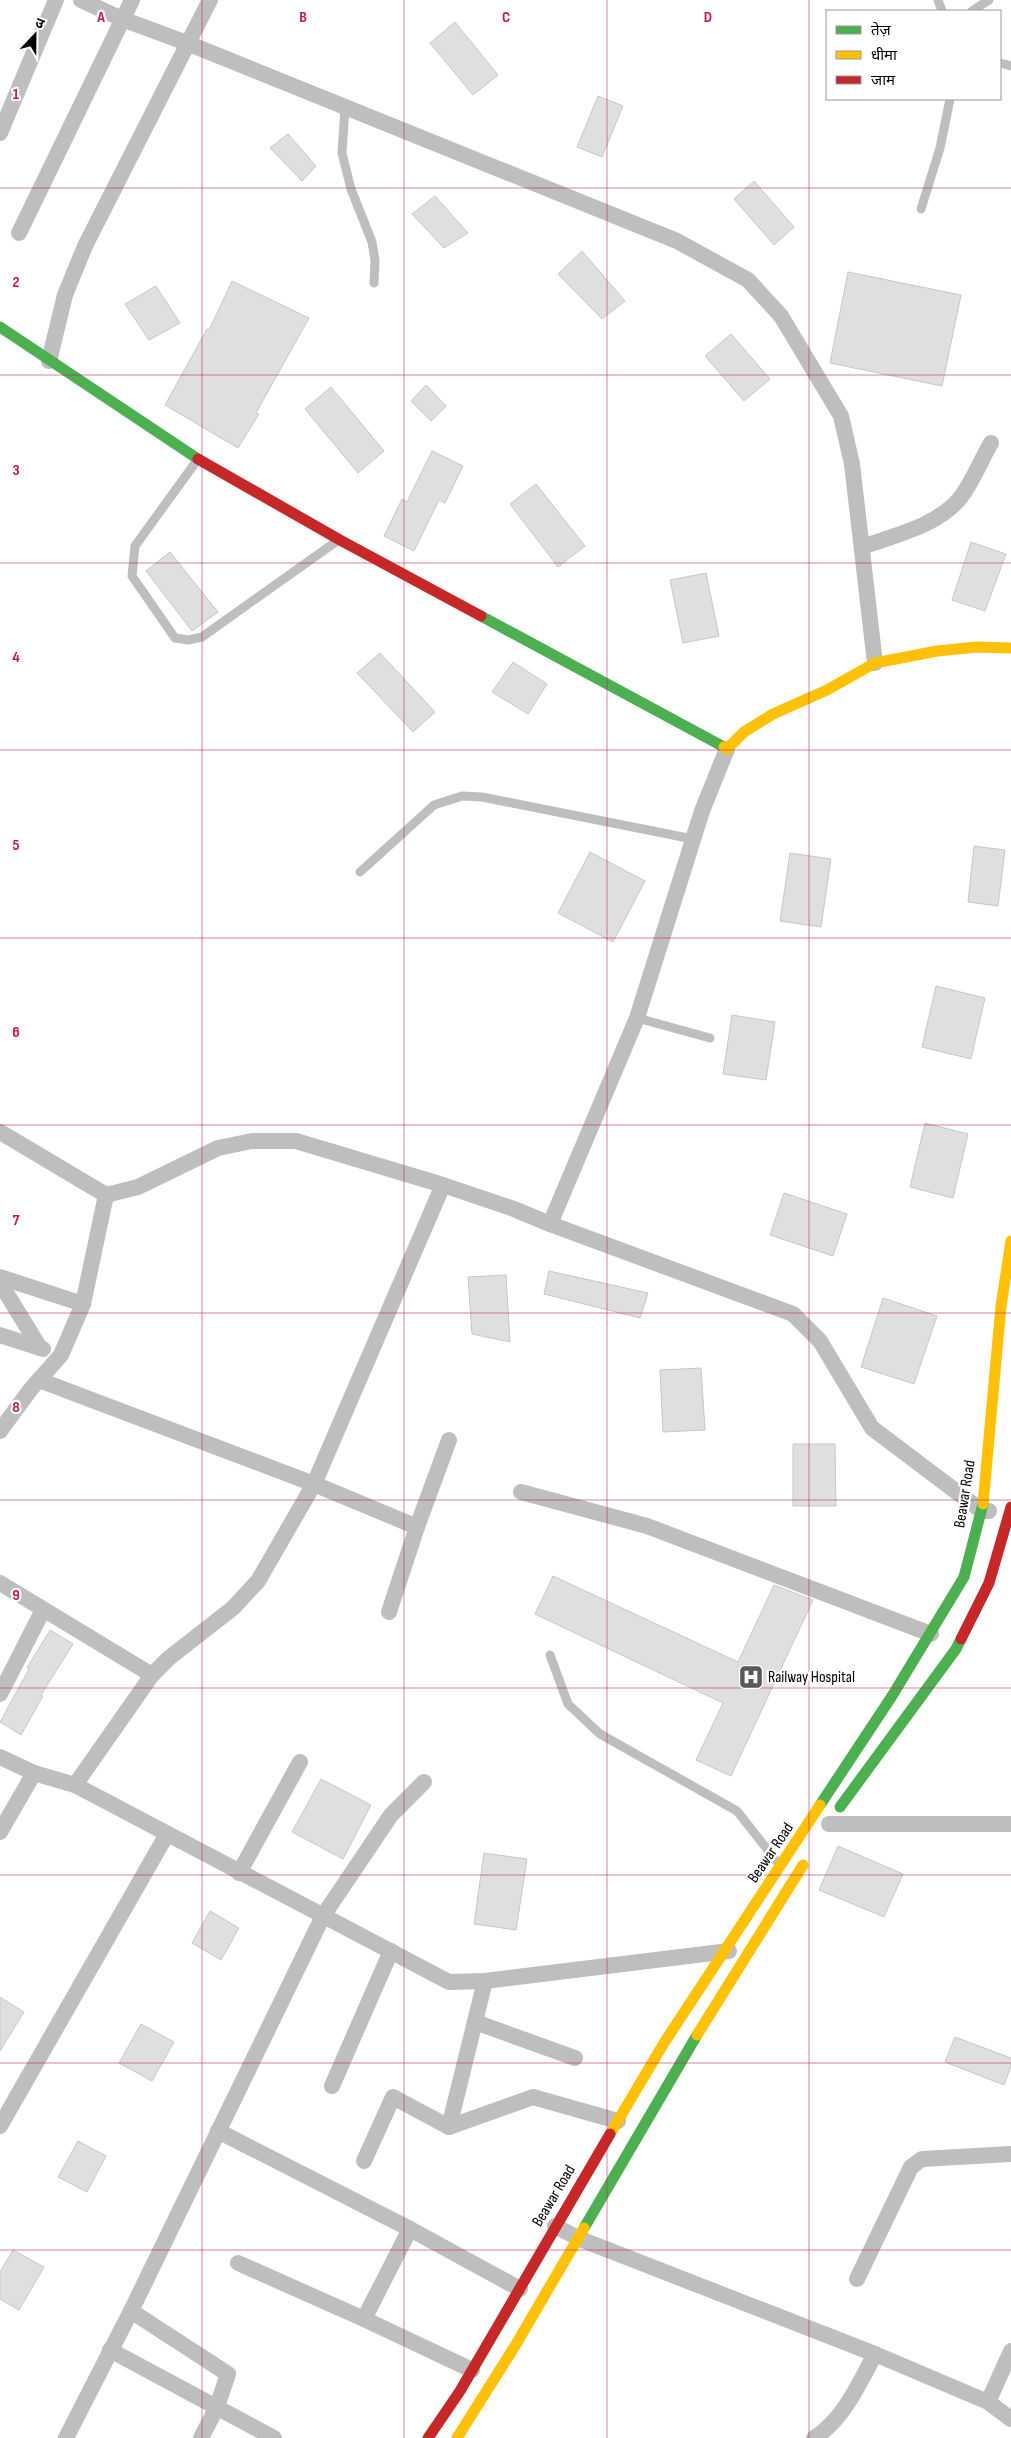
<svg xmlns="http://www.w3.org/2000/svg" width="1011" height="2438" viewBox="0 0 1011 2438" font-family="'Sofia Sans Condensed','Noto Sans Devanagari',sans-serif">
  <style>
    .building { fill: #dfdfdf; stroke: #c7c7c7 }
    .lines { fill: none; stroke-linecap: round; stroke-linejoin: round }
    .lane { stroke: #bebebe; stroke-width: 9 }
    .street { stroke: #bebebe; stroke-width: 16 }
    .fast { stroke: #4caf50; stroke-width: 11 }
    .slow { stroke: #ffc107; stroke-width: 11 }
    .jam { stroke: #c62828; stroke-width: 11 }
    .grid { fill: none; stroke: #c2185b; stroke-width: 1; stroke-opacity: 0.55 }
    .labels { text-anchor: middle; dominant-baseline: central; stroke-width: 4.5; stroke-linejoin: round; paint-order: stroke }
    .street-label { font-size: 16px; fill: #000; stroke: #fff }
    .poi-label { font-size: 16px; fill: #000; stroke: #fff; text-anchor: start }
    .grid-label { font-size: 16px; text-anchor: middle; font-weight: bold; fill: #c2185b; stroke: #fff; stroke-width: 4.5; stroke-linejoin: round; paint-order: stroke }
  </style>
  <rect width="100%" height="100%" fill="#fff"/>
  <g class="building">
    <polygon points="455,22 498,75 473,95 430,43"/>
    <polygon points="598,96 623,106 602,157 577,147"/>
    <polygon points="288,134 316,166 302,181 270,148"/>
    <polygon points="754,181 794,227 774,245 734,199"/>
    <polygon points="435,196 468,233 444,248 412,214"/>
    <polygon points="582,251 625,301 602,319 558,274"/>
    <polygon points="848,272 961,295 942,386 830,363"/>
    <polygon points="232,281 309,318 256,413 259,414 238,448 165,405 207,329 209,330"/>
    <polygon points="156,286 180,323 149,340 125,304"/>
    <polygon points="731,334 770,379 744,401 705,356"/>
    <polygon points="426,385 446,406 431,421 411,401"/>
    <polygon points="331,387 384,451 358,473 305,409"/>
    <polygon points="432,451 463,466 445,503 439,500 414,551 384,536 402,499 407,502"/>
    <polygon points="536,484 585,546 558,567 510,504"/>
    <polygon points="971,542 1006,554 985,611 952,600"/>
    <polygon points="170,552 218,612 192,631 146,571"/>
    <polygon points="706,573 719,636 683,643 670,580"/>
    <polygon points="380,653 435,712 413,732 357,673"/>
    <polygon points="513,662 547,684 528,714 492,692"/>
    <polygon points="974,846 1005,850 998,906 968,902"/>
    <polygon points="590,852 645,881 613,942 558,913"/>
    <polygon points="790,853 831,859 821,927 780,921"/>
    <polygon points="936,986 985,998 971,1059 922,1047"/>
    <polygon points="732,1015 775,1022 766,1080 723,1074"/>
    <polygon points="925,1123 968,1134 953,1198 910,1187"/>
    <polygon points="784,1193 847,1214 833,1256 770,1235"/>
    <polygon points="549,1271 648,1293 640,1318 544,1294"/>
    <polygon points="506,1275 510,1342 472,1334 468,1277"/>
    <polygon points="883,1298 937,1316 914,1384 861,1367"/>
    <polygon points="701,1368 705,1430 663,1432 660,1370"/>
    <polygon points="793,1444 835,1444 836,1506 793,1506"/>
    <polygon points="553,1576 738,1662 774,1585 813,1600 731,1776 696,1760 723,1703 535,1614"/>
    <polygon points="50,1630 73,1644 41,1695 43,1696 21,1735 0,1722 29,1669 27,1668"/>
    <polygon points="321,1779 371,1805 343,1859 292,1832"/>
    <polygon points="838,1846 903,1874 884,1917 819,1890"/>
    <polygon points="484,1853 527,1859 516,1930 474,1924"/>
    <polygon points="210,1911 239,1928 221,1960 192,1943"/>
    <polygon points="0,1997 24,2012 0,2051"/>
    <polygon points="141,2024 174,2042 152,2081 119,2063"/>
    <polygon points="955,2037 1011,2058 1011,2066 1004,2085 945,2062"/>
    <polygon points="78,2141 106,2156 87,2192 58,2177"/>
    <polygon points="13,2250 44,2267 19,2310 0,2299 0,2272"/>
  </g>
  <g class="lines">
    <g class="lane">
      <polyline points="938,0 942,11"/>
      <polyline points="972,11 989,0"/>
      <polyline points="1000,63 1011,66"/>
      <polyline points="345,107 342,153 351,189 372,242 375,260 374,283"/>
      <polyline points="921,209 940,148 950,99"/>
      <polyline points="198,459 135,546 132,576 175,638 188,640 202,637 337,541"/>
      <polyline points="360,872 434,805 462,796 482,797 693,839"/>
      <polyline points="637,1018 710,1038"/>
      <polyline points="550,1655 568,1704 600,1734 737,1811 778,1863"/>
    </g>
    <g class="street">
      <polyline points="81,0 122,19 187,43 677,241 748,280 781,316 841,416 852,464 875,663"/>
      <polyline points="0,133 56,0"/>
      <polyline points="19,233 132,0"/>
      <polyline points="49,361 65,295 85,246 210,0"/>
      <path d="M862 547C895 535 938 526 961 497 973 481 981 460 991 443"/>
      <polyline points="727,749 702,811 637,1018 550,1224 793,1314 820,1341 872,1428 982,1511 989,1511"/>
      <polyline points="0,1132 106,1195 138,1187 218,1148 252,1141 296,1141 443,1185 514,1209 550,1224"/>
      <polyline points="0,1277 83,1304"/>
      <polyline points="0,1283 40,1348"/>
      <polyline points="0,1335 43,1349"/>
      <polyline points="39,1380 314,1484 417,1527"/>
      <polyline points="0,1431 30,1390 61,1355 83,1304 106,1195"/>
      <polyline points="521,1492 647,1526 931,1634"/>
      <polyline points="0,1583 152,1675"/>
      <polyline points="389,1612 417,1527 449,1440"/>
      <polyline points="0,1694 43,1610"/>
      <polyline points="0,1757 34,1773 75,1785 449,1982 485,1981 729,1951"/>
      <polyline points="75,1785 152,1675 169,1658 233,1608 258,1581 314,1484 443,1185"/>
      <polyline points="829,1824 1011,1824"/>
      <polyline points="0,1832 34,1773"/>
      <polyline points="239,1873 300,1762"/>
      <polyline points="485,1981 449,2127 533,2097 618,2121"/>
      <polyline points="475,2022 575,2058"/>
      <polyline points="332,2086 391,1951"/>
      <polyline points="0,2126 167,1834"/>
      <polyline points="218,2131 410,2229 520,2289"/>
      <polyline points="364,2161 393,2097 449,2127"/>
      <polyline points="555,2226 580,2239 875,2354 988,2402 1011,2419"/>
      <polyline points="238,2263 364,2319 472,2370"/>
      <polyline points="857,2279 911,2167 922,2159 1011,2154"/>
      <polyline points="131,2311 228,2374 217,2407 201,2438"/>
      <polyline points="364,2319 410,2229"/>
      <polyline points="110,2350 274,2438"/>
      <polyline points="988,2402 1011,2351"/>
      <polyline points="66,2438 131,2311 323,1916 391,1815 424,1782"/>
      <path d="M814 2438C843 2420 859 2384 875 2354"/>
    </g>
    <g class="fast">
      <polyline points="0,327 198,459"/>
      <polyline points="481,616 724,747"/>
      <polyline points="820,1805 892,1696 964,1577 983,1504"/>
      <polyline points="840,1807 956,1649 961,1639"/>
      <polyline points="584,2228 697,2035"/>
    </g>
    <g class="slow">
      <polyline points="724,747 727,749 744,732 773,714 827,690 875,663 937,651 977,647 1011,648"/>
      <polyline points="983,1504 1001,1306 1011,1241"/>
      <polyline points="697,2035 803,1865"/>
      <polyline points="610,2134 664,2043 820,1805"/>
      <polyline points="457,2438 515,2346 584,2228"/>
    </g>
    <g class="jam">
      <polyline points="198,459 340,540 481,616"/>
      <polyline points="961,1639 989,1583 1011,1507"/>
      <polyline points="428,2438 460,2391 610,2134"/>
    </g>
  </g>
  <path class="grid" d="M202 0V2438M404 0V2438M607 0V2438M809 0V2438M0 188H1011M0 375H1011M0 563H1011M0 750H1011M0 938H1011M0 1125H1011M0 1313H1011M0 1500H1011M0 1688H1011M0 1875H1011M0 2063H1011M0 2250H1011"/>
  <defs>
    <symbol id="hospital-square" viewBox="-11 -11 22 22"><rect x="-9" y="-9" width="18" height="18" rx="4" fill="#595959" stroke="#fff"/><path d="M-5-5h3v3.5h4V-5h3V5h-3V1.5h-4V5h-3Z" fill="#fff"/></symbol>
  </defs>
  <g fill-rule="evenodd">
    <use href="#hospital-square" x="737" y="1663" width="28" height="28"/>
  </g>
  <g class="labels">
    <g class="street-label">
      <text transform="translate(965 1494) rotate(-81)">Beawar Road</text>
      <text transform="translate(771 1853) rotate(-56)">Beawar Road</text>
      <text transform="translate(554 2196) rotate(-59)">Beawar Road</text>
    </g>
    <g class="poi-label">
      <text x="768" y="1677">Railway Hospital</text>
    </g>
  </g>
  <g class="grid-label">
    <text x="101" y="22">A</text>
    <text x="303" y="22">B</text>
    <text x="506" y="22">C</text>
    <text x="708" y="22">D</text>
    <text x="16" y="99">1</text>
    <text x="16" y="287">2</text>
    <text x="16" y="475">3</text>
    <text x="16" y="662">4</text>
    <text x="16" y="850">5</text>
    <text x="16" y="1037">6</text>
    <text x="16" y="1225">7</text>
    <text x="16" y="1412">8</text>
    <text x="16" y="1600">9</text>
  </g>
  <rect x="826" y="10" width="175" height="90" fill="#ffffff" stroke="#999999"/>
  <rect x="836" y="26" width="25" height="8" fill="#4caf50" stroke="#999999"/>
  <text x="871" y="35" font-size="15" fill="#000000">तेज़</text>
  <rect x="836" y="51" width="25" height="8" fill="#ffc107" stroke="#999999"/>
  <text x="871" y="60" font-size="15" fill="#000000">धीमा</text>
  <rect x="836" y="76" width="25" height="8" fill="#c62828" stroke="#999999"/>
  <text x="871" y="85" font-size="15" fill="#000000">जाम</text>
  <g transform="translate(35 35) rotate(22)" stroke="#ffffff" stroke-width="4" paint-order="stroke">
  <path d="M0-4L9 19L0 12L-9 19Z" fill="#000000"/>
  <text y="-8" font-size="14" font-weight="bold" text-anchor="middle" fill="#000000">उ</text>
  </g>
</svg>
